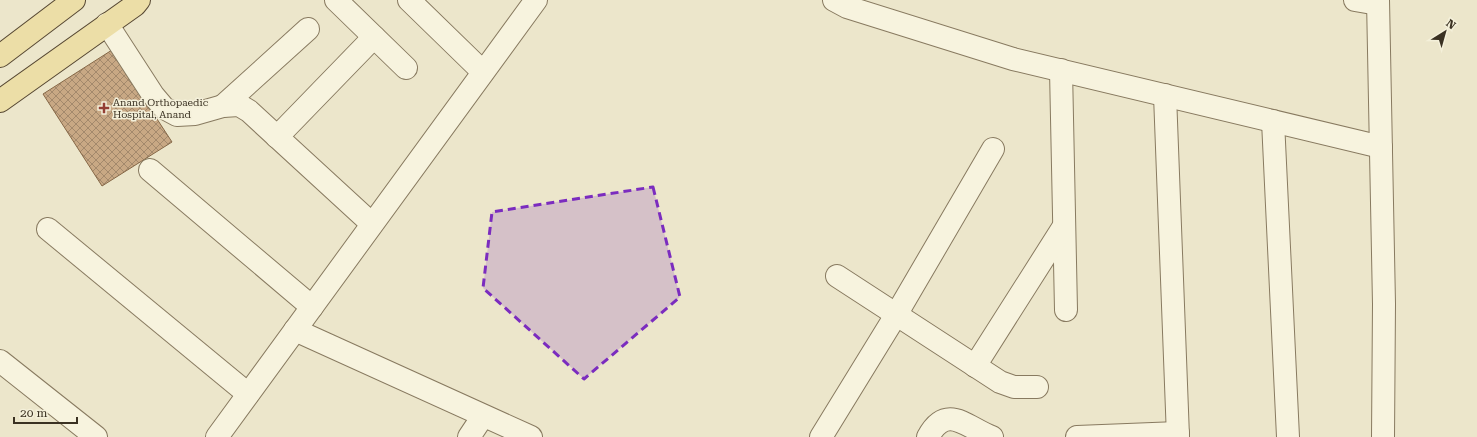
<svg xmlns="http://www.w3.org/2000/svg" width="1477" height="437" viewBox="0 0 1477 437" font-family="'Roboto Serif',serif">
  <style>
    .building { fill: url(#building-cross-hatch); stroke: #866847 }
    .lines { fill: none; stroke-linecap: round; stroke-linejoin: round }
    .minor-casing { stroke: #887a60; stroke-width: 24 }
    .major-casing { stroke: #574833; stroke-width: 24 }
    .minor { stroke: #f7f3de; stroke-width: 22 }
    .major { stroke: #ecdea7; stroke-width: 22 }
    .marked { fill: #7b2cbf; fill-opacity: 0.2; stroke: #7b2cbf; stroke-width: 3; stroke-dasharray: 8 5; stroke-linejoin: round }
    .poi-dot { fill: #933f34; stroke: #f4f0da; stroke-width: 1.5 }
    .labels { text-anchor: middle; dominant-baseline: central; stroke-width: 3; stroke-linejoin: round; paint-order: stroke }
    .poi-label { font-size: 10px; fill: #3a3122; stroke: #f4f0da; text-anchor: start }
  </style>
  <defs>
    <pattern id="building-cross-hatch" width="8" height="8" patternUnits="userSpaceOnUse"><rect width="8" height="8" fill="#c8a884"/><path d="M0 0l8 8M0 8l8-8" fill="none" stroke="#a3896c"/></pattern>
  </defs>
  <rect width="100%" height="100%" fill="#ece6cb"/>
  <polygon class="building" points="112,50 172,142 102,186 43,94"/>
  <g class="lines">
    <defs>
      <g id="minor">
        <polyline points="336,0 406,68"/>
        <polyline points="409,0 483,72"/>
        <polyline points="834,0 847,7 1013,59 1381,147"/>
        <polyline points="1355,0 1378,4"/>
        <polyline points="1378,0 1384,304 1383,437"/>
        <polyline points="107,24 153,95 164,108 177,115 195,114 223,106 239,105 249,111 372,224"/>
        <polyline points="1061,70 1066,310"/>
        <polyline points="1165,95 1178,437"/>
        <polyline points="223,106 308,29"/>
        <polyline points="1273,121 1288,437"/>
        <polyline points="277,137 374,37"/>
        <polyline points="150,170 312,307"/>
        <polyline points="48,229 248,394"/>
        <polyline points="837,276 1000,382 1014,387 1037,387"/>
        <polyline points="295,330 531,437"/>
        <polyline points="0,361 96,437"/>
        <polyline points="975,366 1064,226"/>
        <polyline points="217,437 536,0"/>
        <polyline points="469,437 483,416"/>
        <polyline points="821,437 896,315 993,149"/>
        <path d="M928 437C947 402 967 428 992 437"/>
        <polyline points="1077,437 1178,433"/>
      </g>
      <g id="major">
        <polyline points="0,56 74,0"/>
        <polyline points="0,101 135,5 139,0"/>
      </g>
    </defs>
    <use href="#minor" class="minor-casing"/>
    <use href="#major" class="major-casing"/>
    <use href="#minor" class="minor"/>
    <use href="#major" class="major"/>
  </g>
  <path class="marked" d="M653 187 680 297 584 379 483 288 492 212Z"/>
  <path class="poi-dot" d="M102 102h4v4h4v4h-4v4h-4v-4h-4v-4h4z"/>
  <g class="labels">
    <g class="poi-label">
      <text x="113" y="102">Anand Orthopaedic<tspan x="113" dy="12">Hospital, Anand</tspan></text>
    </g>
  </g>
  <g transform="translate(1445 32) rotate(37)" stroke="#f4f0da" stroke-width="3" paint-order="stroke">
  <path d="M0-3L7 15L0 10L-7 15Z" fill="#3a3122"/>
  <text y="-6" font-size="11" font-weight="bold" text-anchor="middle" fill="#3a3122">N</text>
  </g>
  <path d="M14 417v6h63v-6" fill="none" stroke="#3a3122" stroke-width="2"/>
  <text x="20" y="417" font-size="12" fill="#3a3122" stroke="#f4f0da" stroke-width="3" paint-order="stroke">20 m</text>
</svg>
